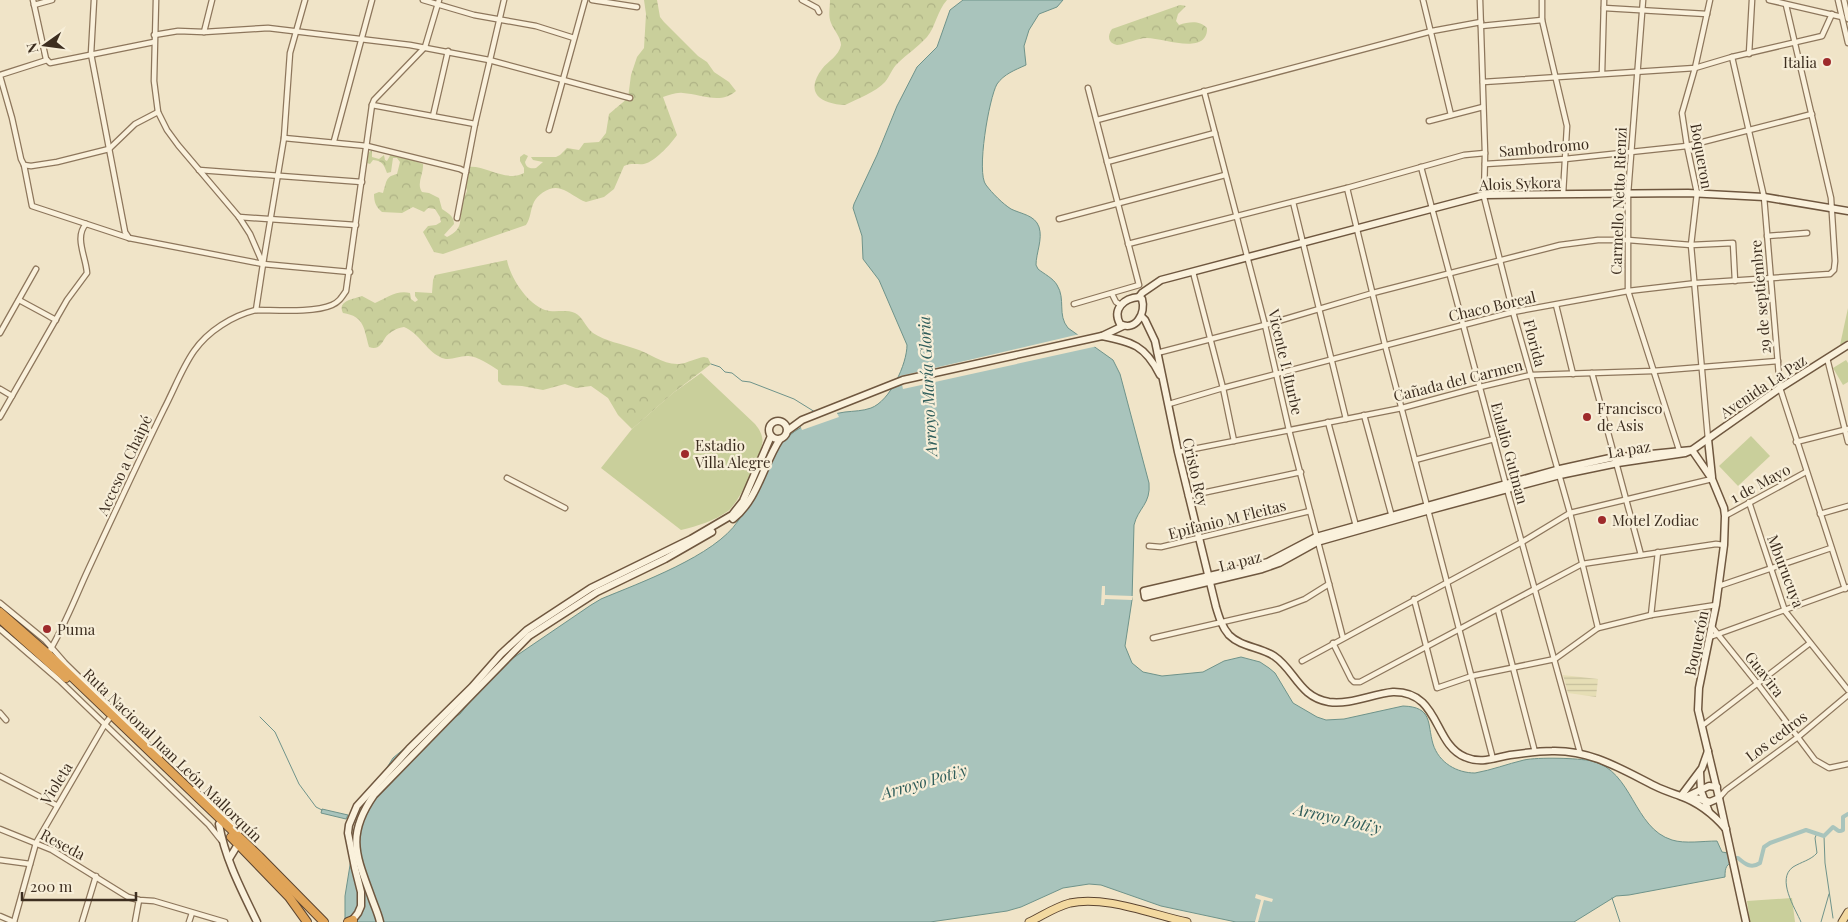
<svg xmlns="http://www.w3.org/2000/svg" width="1848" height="922" viewBox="0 0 1848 922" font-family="'Playfair Display',serif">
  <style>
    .farmland { fill: url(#farmland-rules) }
    .forest { fill: url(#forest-crowns) }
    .park { fill: #c9cf9b }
    .water { fill: #a9c4bc; stroke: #6f938a }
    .pier { fill: #f0e4c8 }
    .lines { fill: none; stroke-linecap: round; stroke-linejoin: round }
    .stream { stroke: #6f938a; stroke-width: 1 }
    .canal { stroke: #a9c4bc; stroke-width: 4 }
    .street-casing { stroke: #8d765c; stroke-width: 7 }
    .secondary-casing { stroke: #6f573f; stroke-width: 9 }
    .primary-casing { stroke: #5b4430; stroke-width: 9 }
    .highway-casing { stroke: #5b4430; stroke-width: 10 }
    .street { stroke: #faf1dc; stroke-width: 4.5 }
    .secondary { stroke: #faf1dc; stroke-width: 6 }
    .primary { stroke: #f3d9a0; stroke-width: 7 }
    .highway { stroke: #e0a458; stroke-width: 8 }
    .poi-dot { fill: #9e2a2b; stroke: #f7eed8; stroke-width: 2 }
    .labels { text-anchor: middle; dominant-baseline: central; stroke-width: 4.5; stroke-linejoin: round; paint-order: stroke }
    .poi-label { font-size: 15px; fill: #3d2e20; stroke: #f7eed8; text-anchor: start }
    .street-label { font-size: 15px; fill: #3d2e20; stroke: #f7eed8 }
    .water-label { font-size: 16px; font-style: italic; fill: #2f5d5a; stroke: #f7eed8 }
  </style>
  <defs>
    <pattern id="farmland-rules" width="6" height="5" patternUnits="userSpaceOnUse" patternTransform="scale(1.25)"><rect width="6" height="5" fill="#e6deb5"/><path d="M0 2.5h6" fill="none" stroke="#c6bf9b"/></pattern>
    <pattern id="forest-crowns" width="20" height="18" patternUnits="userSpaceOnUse" patternTransform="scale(1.25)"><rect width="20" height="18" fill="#c9cf9b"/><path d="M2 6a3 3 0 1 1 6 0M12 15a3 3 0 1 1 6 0" fill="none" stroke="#aeb285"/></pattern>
  </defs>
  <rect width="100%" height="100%" fill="#f0e4c8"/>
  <polygon class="farmland" points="1563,675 1598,679 1596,697 1568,693"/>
  <g class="forest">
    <path d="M644 0H657L660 17 664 22 698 56 707 62 714 72 729 82 736 91C721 105 700 94 683 93 676 92 670 95 663 97L677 135C671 144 657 159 647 163 641 166 633 162 624 166L614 189 604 197 586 202C577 199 569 191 561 189 551 185 538 194 534 202 530 210 531 218 526 225L443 254 434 252 423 232 428 226 436 225 441 222 440 217 435 209 428 208 424 212 413 207 402 213 382 212C376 207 374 202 374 194L379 192 383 193C387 181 385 177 397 174L400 162 397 158H393L391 172 387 173C384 165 383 161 373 160L370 164 367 163 368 153 372 150V157L379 159 384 155 385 160 387 161 391 154C400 155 414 161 423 164 424 174 416 183 422 192L429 193 439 198 442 209C448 213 454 216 454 224L444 235 447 237C466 228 458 218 462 202 463 198 466 195 467 191L463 177 467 167C485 164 506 183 524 173V168L520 161V157L524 154 528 156 525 162C526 168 531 169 536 168L543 162 533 160 531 157H556L560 155 567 148 579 150 584 143 599 142 606 133 609 114 628 98 631 75 637 57 644 48 646 14Z"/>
    <path d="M830 0H947C937 11 936 26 927 37 918 47 907 54 898 63 892 68 890 76 885 82 876 92 857 99 845 105 821 104 804 93 822 69 828 61 839 56 841 45 841 38 834 30 831 23 828 16 830 8 830 0Z"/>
    <path d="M1180 5 1186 6 1178 14 1176 21 1179 25C1189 22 1199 20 1207 28 1208 56 1163 38 1147 38 1137 38 1127 44 1117 45 1108 43 1107 36 1112 29Z"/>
    <path d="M507 260C510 277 527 304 545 310 554 313 566 309 575 313 583 317 586 328 593 333 605 341 622 344 636 349 650 353 663 365 679 364 688 363 696 358 704 357L708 358 711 364 673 393 632 429 618 415 608 398 591 386 576 388 565 384 543 390 522 386 502 385 498 381V370C490 365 476 355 467 356 457 356 449 362 440 357 426 350 419 333 404 327 397 328 389 332 385 338 381 345 378 350 369 347 364 330 365 316 343 313 337 301 353 299 362 296L375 303C387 298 396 290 410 293L411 299 415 302 418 300 415 296V292L432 293 433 280 435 275Z"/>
  </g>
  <g class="park">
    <polygon points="1848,308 1848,340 1840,345"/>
    <polygon points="1846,360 1848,363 1848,382 1843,385 1833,368"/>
    <path d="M701 373 755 424C760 430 764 437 762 445 759 459 739 503 728 511 714 521 698 526 681 530L601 468 632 429 673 393Z"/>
    <polygon points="1751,436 1770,456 1738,486 1719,466"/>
    <polygon points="1792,898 1795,922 1750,922 1747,901"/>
  </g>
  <g class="water">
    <path d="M963 0H1063L1057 7 1039 14 1029 30 1024 46 1026 65C1015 70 1004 74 997 84 989 98 976 173 986 185 992 193 1003 204 1011 209 1021 214 1035 215 1039 227 1043 239 1036 253 1036 265L1038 269C1044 274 1053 278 1057 285 1066 299 1057 315 1068 328L1113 360 1120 374 1149 483C1151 504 1138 508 1134 525L1132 600 1125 646 1132 663 1143 672 1162 676 1203 672 1224 661 1241 657 1260 662 1269 668 1275 673 1293 703 1317 717 1326 720 1344 719 1403 706C1433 707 1427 723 1433 744 1439 763 1457 773 1475 773 1492 770 1507 764 1524 760 1538 757 1578 758 1592 761 1633 771 1633 828 1672 840 1685 844 1703 841 1717 841L1722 852 1734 854 1738 858 1736 861C1726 864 1725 867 1725 877L1629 895 1616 896 1574 922H1236L1161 906 1101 885 1089 884 1063 888 1021 907 1007 911 930 922H345V896L357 822 366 801 393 758 405 748 460 714 494 671 591 605 601 599C639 583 715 556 738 521 756 495 757 468 781 443 797 426 823 415 845 412 854 411 863 411 871 408 890 401 907 364 907 345L879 280 863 259 862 236 853 208 854 204 877 155 897 106 917 67 937 47 950 10Z"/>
    <polygon points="322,809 348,815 346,819 321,813"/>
  </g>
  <g class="pier">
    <polygon points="1080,334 1098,346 903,389 900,376"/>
    <polygon points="836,411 839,417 802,430 800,425 802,424 829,412"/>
    <polygon points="1102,586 1105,586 1105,595 1133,596 1132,600 1105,599 1104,605 1101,605"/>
    <polygon points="1256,894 1273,899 1272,902 1264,900 1258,922 1255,922 1261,900 1255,898"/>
  </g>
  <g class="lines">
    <g class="stream">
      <polyline points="711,364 720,367 725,372 732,373 742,381 750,382 794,399 815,412"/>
      <polyline points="260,717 275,732 299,784 316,807 322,810"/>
      <polyline points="1824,836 1825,863 1833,918"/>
      <polyline points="1612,898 1620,922"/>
      <path d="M1801 922C1795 908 1776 879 1793 867 1801 862 1811 860 1817 853L1815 838 1817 833"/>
      <polyline points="1821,922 1829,894"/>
    </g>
    <path class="canal" d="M1735 858H1738C1745 864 1751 869 1760 863L1764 847 1770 843 1806 830 1824 836 1833 827C1837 829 1838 833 1843 830V817L1848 814"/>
    <defs>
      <g id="street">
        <polyline points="33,0 46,59 50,63 154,42"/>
        <polyline points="94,0 91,54 125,232 129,238"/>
        <polyline points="156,0 154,81 158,112 167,130 178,145 239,217 250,234 263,264 256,310"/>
        <polyline points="423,0 474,15 536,26 574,38"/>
        <polyline points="592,0 637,7"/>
        <polyline points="802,0 817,8 819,12"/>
        <polyline points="1423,0 1451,115"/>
        <polyline points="1480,0 1485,153 1484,197 1513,312 1570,513 1598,628"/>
        <polyline points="1542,0 1542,20 1567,126 1563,194"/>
        <polyline points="1643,0 1628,194 1628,291 1680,453"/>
        <polyline points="1769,0 1842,17"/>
        <polyline points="1838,0 1848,43"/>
        <polyline points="1844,0 1848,19"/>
        <polyline points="34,5 52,0"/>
        <polyline points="1604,8 1707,14"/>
        <polyline points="1481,26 1542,20"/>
        <polyline points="204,32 212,0"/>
        <polyline points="154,35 178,31 204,32 268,28 410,45 489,60 630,98"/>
        <polyline points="1749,54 1752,0"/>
        <polyline points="1732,57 1764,197 1780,388 1845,589"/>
        <polyline points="1602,73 1604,0"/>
        <polyline points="0,75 47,60"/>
        <polyline points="0,76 12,118 21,159 24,165 32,206 129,238 263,264 350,272"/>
        <polyline points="1483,82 1695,68 1732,57 1822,36 1832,14"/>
        <polyline points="1204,91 1265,325 1289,430 1343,638"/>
        <polyline points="372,105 475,124"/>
        <polyline points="433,116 448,51"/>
        <polyline points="1097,120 1432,31 1481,22"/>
        <polyline points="1429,121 1483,107"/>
        <polyline points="549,130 585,0"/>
        <polyline points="284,138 367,146 460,169 466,172"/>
        <polyline points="334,141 372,0"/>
        <polyline points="1107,162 1215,133"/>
        <polyline points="1485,164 1565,159 1687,146 1812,114"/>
        <polyline points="24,165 31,166 57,162 109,149 135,124 158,112"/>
        <polyline points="1421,167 1507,489 1580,753"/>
        <polyline points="199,170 362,182"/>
        <polyline points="1347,188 1385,345 1493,759"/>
        <polyline points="1293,202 1346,419"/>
        <polyline points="239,217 356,225"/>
        <polyline points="457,218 475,124 504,0"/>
        <polyline points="1059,219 1225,175"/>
        <polyline points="1767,236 1807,233"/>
        <polyline points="1128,244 1347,188 1464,155 1485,153"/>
        <polyline points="263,264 284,138 290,53 305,0"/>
        <polyline points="1193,272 1223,388 1234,441"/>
        <polyline points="1112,294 1116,302 1121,305"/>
        <polyline points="19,300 56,320"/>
        <polyline points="1074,304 1139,285 1088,88"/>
        <polyline points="1556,305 1573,374"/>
        <polyline points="0,333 36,269"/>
        <polyline points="1157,353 1265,325 1373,293 1560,245 1598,240 1628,240 1691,245 1733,243 1735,281"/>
        <polyline points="1827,358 1848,442"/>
        <polyline points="1592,373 1641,555"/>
        <polyline points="0,389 12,396"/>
        <polyline points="1169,404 1223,388 1513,312 1628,291 1697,283 1830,274 1834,270 1835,261 1831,198 1786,5"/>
        <polyline points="1364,415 1392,517"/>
        <path d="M0 417 67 300 87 273C86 257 74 237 86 224"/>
        <polyline points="1328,422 1356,526"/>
        <polyline points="1708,439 1691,245 1697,193 1687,146 1682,113 1695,68 1710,0"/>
        <polyline points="1796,442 1848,429"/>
        <polyline points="1178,452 1402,408 1480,387 1531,375 1653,371 1778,361"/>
        <polyline points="1415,460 1494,439"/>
        <polyline points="507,478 565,508"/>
        <polyline points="1188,496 1301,472"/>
        <polyline points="1749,502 1785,611 1848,690"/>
        <polyline points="1820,514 1848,506"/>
        <polyline points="1725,516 1806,472"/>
        <polyline points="1149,546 1161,547 1310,511"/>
        <polyline points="1719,586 1831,548"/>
        <polyline points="1414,599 1437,688 1472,676 1555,659 1598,628 1651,615 1716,605"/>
        <polyline points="0,603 45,640 65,663 160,756"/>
        <polyline points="1498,610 1535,752"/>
        <polyline points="1651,615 1658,552"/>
        <polyline points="1712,627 1757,683 1815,760 1829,768 1848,764"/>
        <polyline points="0,629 59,680 209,825 221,840"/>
        <polyline points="1710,637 1848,587"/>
        <polyline points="1153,638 1279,609 1305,599 1329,584"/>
        <polyline points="1333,643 1351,679 1354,682 1360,682 1582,564 1716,544 1724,545"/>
        <path d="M47 655C64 628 75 598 88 570 113 516 138 462 164 409 174 390 182 368 194 351 208 331 232 316 256 310 276 310 314 313 332 305 339 302 342 297 346 291L372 105 374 100 425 47 439 0"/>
        <polyline points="1302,661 1522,542 1570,513 1712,479"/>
        <polyline points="0,713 6,720"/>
        <polyline points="1702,726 1810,643"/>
        <polyline points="0,776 56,805"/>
        <polyline points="194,789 239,832"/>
        <polyline points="1719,798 1726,790 1798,737 1848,695"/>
        <polyline points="0,829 52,850 128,897 139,900 154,901 225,922"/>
        <polyline points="0,860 30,864"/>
        <polyline points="0,916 14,922"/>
        <polyline points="14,922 36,843 105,724 109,719"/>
        <polyline points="82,922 96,876"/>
        <polyline points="135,922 139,900"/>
        <polyline points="189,922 192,913"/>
      </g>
      <g id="secondary">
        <polyline points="1139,297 1142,293 1161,280 1484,195 1688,193 1764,197 1848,211"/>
        <path d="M1139 297 1142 299C1146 313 1136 332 1120 324 1112 309 1124 298 1139 297Z"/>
        <path d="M1142 317 1145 320 1155 341 1178 452 1216 607C1219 617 1222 627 1229 635 1241 647 1260 647 1274 656 1295 670 1299 697 1329 702 1350 705 1372 694 1393 692 1440 691 1433 744 1465 757 1481 764 1494 758 1510 755 1524 753 1538 751 1552 751 1591 750 1621 769 1655 786 1663 790 1672 793 1680 796 1697 802 1714 815 1726 829"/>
        <path d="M1102 336C1132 342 1145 345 1160 375"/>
        <circle cx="778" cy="430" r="9"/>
        <polyline points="787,431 802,420 903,380 1102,336 1123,326"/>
        <polyline points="1708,439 1712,477"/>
        <polyline points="1692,450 1610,458 1560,469 1316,537 1268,562 1257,565 1144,591 1145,597 1262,569 1279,563 1317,542 1430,510 1560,475 1618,463 1685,453 1692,450 1780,388 1848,345"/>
        <polyline points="1692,450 1712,479 1724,508 1725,516 1724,545 1716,605 1699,688 1698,710 1719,798 1746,922"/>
        <path d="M733 519C758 499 763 465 780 439"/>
        <polyline points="1700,772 1701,791 1709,812"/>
        <polyline points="1681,796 1702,768 1708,751"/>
        <polyline points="1688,796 1710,802 1719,798"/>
        <polyline points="1688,796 1709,786 1717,787"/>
        <path d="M219 824C225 859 242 891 257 922"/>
        <polyline points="229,859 240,841"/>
        <polyline points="351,922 358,913 361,906 361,892 355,868 348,833 349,825 357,806 409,749 472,687 501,654 527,630 591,588 691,539 732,515 743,501 771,436"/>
        <path d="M380 922C378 913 374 905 371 896 356 855 346 835 374 795L529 636 597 592 665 559 712 532"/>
      </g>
      <g id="primary">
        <path d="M1029 922C1042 916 1055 907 1070 903 1105 895 1153 915 1187 922"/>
        <polyline points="1842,922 1848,912"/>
      </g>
      <g id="highway">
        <polyline points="0,612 48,654 259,856 324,922"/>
        <polyline points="0,619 66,678"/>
        <polyline points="231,837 289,897 307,922"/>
        <polyline points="348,922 353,920"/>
      </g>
    </defs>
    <use href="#street" class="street-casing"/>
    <use href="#secondary" class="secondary-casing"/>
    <use href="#primary" class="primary-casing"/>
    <use href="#highway" class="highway-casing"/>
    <use href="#street" class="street"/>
    <use href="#secondary" class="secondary"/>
    <use href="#primary" class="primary"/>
    <use href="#highway" class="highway"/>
  </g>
  <g class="poi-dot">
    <circle cx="1827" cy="62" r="5"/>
    <circle cx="1587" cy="417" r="5"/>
    <circle cx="685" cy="454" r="5"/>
    <circle cx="1602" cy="520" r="5"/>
    <circle cx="47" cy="629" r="5"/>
  </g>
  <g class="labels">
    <g class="poi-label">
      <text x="1817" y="62" text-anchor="end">Italia</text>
      <text x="1597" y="408">Francisco<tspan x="1597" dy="17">de Asis</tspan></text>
      <text x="695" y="445">Estadio<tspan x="695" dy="17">Villa Alegre</tspan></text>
      <text x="1612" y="520">Motel Zodiac</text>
      <text x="57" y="629">Puma</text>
    </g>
    <g class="street-label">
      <text transform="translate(1544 147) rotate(-5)">Sambodromo</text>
      <text transform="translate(1702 156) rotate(80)">Boqueron</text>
      <text transform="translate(1520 183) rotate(-2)">Alois Sykora</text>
      <text transform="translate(1618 201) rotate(-88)">Carmello Netto Rienzi</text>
      <text transform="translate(1760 297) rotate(-95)">29 de septiembre</text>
      <text transform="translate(1492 306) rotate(-13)">Chaco Boreal</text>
      <text transform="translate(1535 343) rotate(75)">Florida</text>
      <text transform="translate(1286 362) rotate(77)">Vicente I. Iturbe</text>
      <text transform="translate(1458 380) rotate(-14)">Cañada del Carmen</text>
      <text transform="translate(1763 386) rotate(-34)">Avenida La Paz</text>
      <text transform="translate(1629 449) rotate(-9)">La paz</text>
      <text transform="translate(1510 453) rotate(75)">Eulalio Gutman</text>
      <text transform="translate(124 465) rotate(-65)">Acceso a Chaipé</text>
      <text transform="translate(1196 472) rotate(77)">Cristo Rey</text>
      <text transform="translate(1760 483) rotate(-28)">1 de Mayo</text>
      <text transform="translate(1227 519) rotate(-14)">Epifanio M Fleitas</text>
      <text transform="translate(1240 561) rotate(-14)">La paz</text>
      <text transform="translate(1786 571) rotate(69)">Mburucuya</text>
      <text transform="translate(1696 643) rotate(-78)">Boquerón</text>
      <text transform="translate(1765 674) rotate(52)">Guavira</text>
      <text transform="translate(1776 736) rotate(-37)">Los cedros</text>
      <text transform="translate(173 755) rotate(44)">Ruta Nacional Juan León Mallorquín</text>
      <text transform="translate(56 783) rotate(-58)">Violeta</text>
      <text transform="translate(63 844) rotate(28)">Reseda</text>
    </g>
    <g class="water-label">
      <text transform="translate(927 386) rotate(-93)">Arroyo María Gloria</text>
      <text transform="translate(924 781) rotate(-16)">Arroyo Poti'y</text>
      <text transform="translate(1338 818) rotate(13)">Arroyo Poti'y</text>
    </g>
  </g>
  <g transform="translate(45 45) rotate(256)" stroke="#f7eed8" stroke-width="4" paint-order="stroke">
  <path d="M0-4L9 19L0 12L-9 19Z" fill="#3d2e20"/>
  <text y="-8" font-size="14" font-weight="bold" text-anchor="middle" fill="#3d2e20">N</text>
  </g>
  <path d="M22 892v8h114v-8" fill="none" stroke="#3d2e20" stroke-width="2.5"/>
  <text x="30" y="892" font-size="15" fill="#3d2e20" stroke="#f7eed8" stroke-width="4" paint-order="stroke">200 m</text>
</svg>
